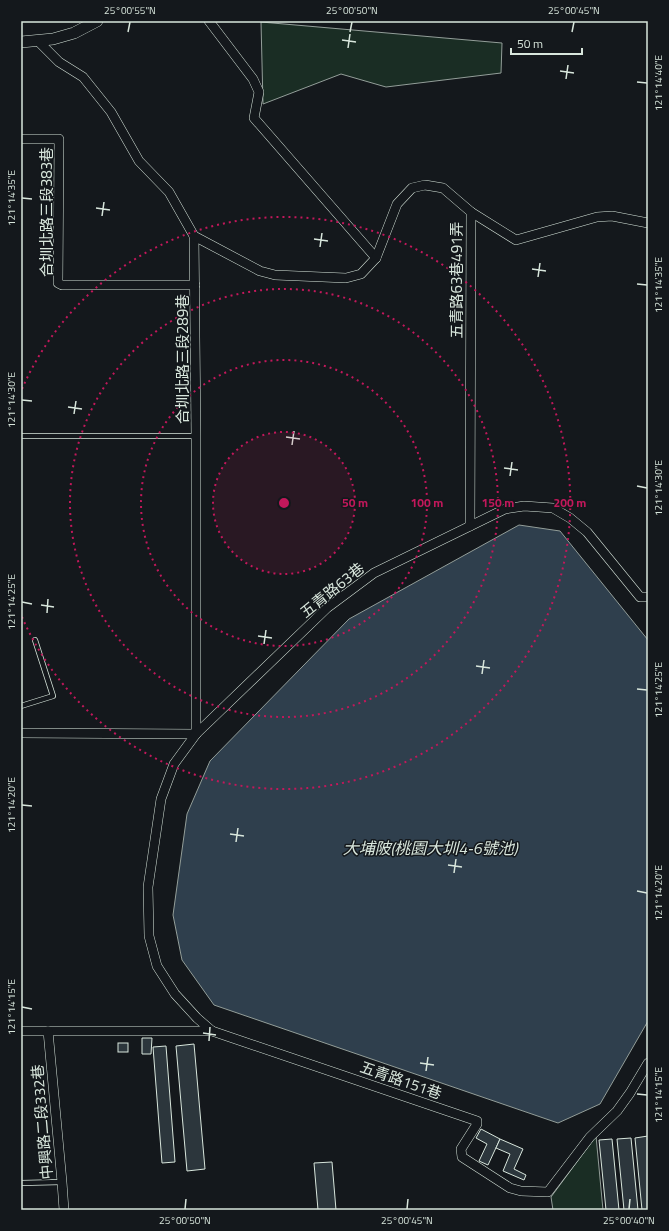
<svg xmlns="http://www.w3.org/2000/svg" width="669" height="1231" viewBox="0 0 669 1231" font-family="'Titillium Web','Noto Sans TC',sans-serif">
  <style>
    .green { fill: #1a2d24; stroke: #939e99 }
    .water { fill: #2f3f4d; stroke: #939e99 }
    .building { fill: #2c363c; stroke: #d8e6dc }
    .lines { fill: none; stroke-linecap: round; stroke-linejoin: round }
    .service-casing { stroke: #d8e6dc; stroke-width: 6 }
    .minor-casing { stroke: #d8e6dc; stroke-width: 10 }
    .tertiary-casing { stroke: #d8e6dc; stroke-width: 12 }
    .service { stroke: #14181c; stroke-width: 4.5 }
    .minor { stroke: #14181c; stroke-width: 9 }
    .tertiary { stroke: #14181c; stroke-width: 11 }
    .ticks { fill: none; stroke: #d8e6dc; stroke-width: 1.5 }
    .ring { fill: none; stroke: #c2185b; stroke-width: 2; stroke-dasharray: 2 4 }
    .labels { text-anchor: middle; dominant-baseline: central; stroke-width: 3; stroke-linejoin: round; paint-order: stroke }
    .street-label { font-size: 15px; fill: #d8e6dc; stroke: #14181c }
    .water-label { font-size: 16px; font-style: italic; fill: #d8e6dc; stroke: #14181c }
    .centre { fill: #c2185b; stroke: #14181c; stroke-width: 2 }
    .ring-label { font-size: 12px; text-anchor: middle; font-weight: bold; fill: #c2185b; stroke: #14181c; stroke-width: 3; stroke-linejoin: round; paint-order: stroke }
    .neatline { fill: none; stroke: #d8e6dc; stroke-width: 1.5 }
    .ticks-label { font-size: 10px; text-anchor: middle; fill: #d8e6dc }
  </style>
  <rect width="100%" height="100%" fill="#14181c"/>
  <g class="green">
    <polygon points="261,22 502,43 501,73 386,87 341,74 263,104"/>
    <polygon points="596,1136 603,1210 553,1210 551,1197"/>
  </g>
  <polygon class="water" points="519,525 560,531 648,640 648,1021 600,1104 558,1123 214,1005 182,960 173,915 187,814 210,761 349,619"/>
  <g class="building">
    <polygon points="142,1038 152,1038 151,1054 142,1054"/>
    <rect x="118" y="1043" width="10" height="9"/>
    <polygon points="194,1044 205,1169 187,1171 176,1046"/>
    <polygon points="166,1046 175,1162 162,1163 153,1047"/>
    <polygon points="481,1129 500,1139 488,1165 479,1161 487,1144 476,1138"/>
    <polygon points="648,1136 648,1210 642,1210 635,1138"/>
    <polygon points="631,1138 638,1210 624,1210 617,1139"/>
    <polygon points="500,1139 523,1149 514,1169 526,1175 524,1180 503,1171 510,1154 496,1148"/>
    <polygon points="612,1139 619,1210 606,1210 599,1140"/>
    <polygon points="332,1162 336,1210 318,1210 314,1163"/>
  </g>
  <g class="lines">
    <defs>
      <g id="service">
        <polyline points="21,436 196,436"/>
        <polyline points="21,706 53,696 35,640"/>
        <polyline points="21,1183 62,1182"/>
      </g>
      <g id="minor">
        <polyline points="209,21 253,79 259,92 254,118 376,258"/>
        <polyline points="38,41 59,62 83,77 111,112 139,161 169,192 194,236 196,436 196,734"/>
        <polyline points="21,139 59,139 58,283 62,285 195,285"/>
        <polyline points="471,212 516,240 597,217 612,216 648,223"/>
        <polyline points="194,236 260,271 275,275 346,278 361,274 376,258 397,204 412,188 425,185 443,188 471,212 470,526"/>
        <polyline points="21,733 196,734"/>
        <polyline points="21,1031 212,1031 477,1121 477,1124 461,1149 462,1157 510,1188 521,1191 548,1192 590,1137 617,1111 630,1093 648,1063"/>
        <polyline points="48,1031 62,1182 64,1210"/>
        <polyline points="212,1031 197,1018 175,994 157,966 149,936 148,887 161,799 174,764 196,734 327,608 374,573 505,509 524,506 553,508 570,518 587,532 640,597 648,597"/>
      </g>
      <polyline id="tertiary" points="21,42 53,39 74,33 97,21"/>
    </defs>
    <use href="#service" class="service-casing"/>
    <use href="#minor" class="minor-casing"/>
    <use href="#tertiary" class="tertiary-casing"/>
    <use href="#service" class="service"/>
    <use href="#minor" class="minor"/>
    <use href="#tertiary" class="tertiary"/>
  </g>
  <path class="ticks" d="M128 32 130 22M350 32 352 22M572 32 574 22M342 40 356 42M348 48 350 34M560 71 574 73M566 79 568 65M637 82 647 83M22 198 32 199M96 208 110 210M102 216 104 202M314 239 328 241M320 247 322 233M532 269 546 271M538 277 540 263M637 284 647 285M22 400 32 401M68 407 82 409M74 414 76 401M286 437 300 439M292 445 294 431M504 468 518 470M510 476 512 462M637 486 647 488M22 602 32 604M41 605 54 607M47 613 48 599M258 636 272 638M264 644 266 630M476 666 490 668M482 674 484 660M637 689 647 690M22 805 32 806M230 834 244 836M236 842 238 828M448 865 462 867M454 873 456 859M637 891 647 893M22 1007 32 1009M203 1033 216 1035M209 1041 210 1027M420 1063 434 1065M426 1071 428 1057M637 1094 647 1095M185 1209 186 1199M407 1209 408 1199M629 1209 630 1199"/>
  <circle cx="284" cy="503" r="71" fill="#c2185b" fill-opacity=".12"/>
  <g class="ring">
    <circle cx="284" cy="503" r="71"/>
    <circle cx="284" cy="503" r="143"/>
    <circle cx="284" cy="503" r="214"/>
    <path d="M22 389A286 286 0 1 1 22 617"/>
  </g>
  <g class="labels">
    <g class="street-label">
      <text transform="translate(46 212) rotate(-90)">合圳北路三段383巷</text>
      <text transform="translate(456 280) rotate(-90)">五青路63巷491弄</text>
      <text transform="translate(182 359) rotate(-90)">合圳北路三段289巷</text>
      <text transform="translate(332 590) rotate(-39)">五青路63巷</text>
      <text transform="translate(401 1080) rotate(19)">五青路151巷</text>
      <text transform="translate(42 1122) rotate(-95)">中興路二段332巷</text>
    </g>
    <g class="water-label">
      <text x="430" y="848">大埔陂(桃園大圳4-6號池)</text>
    </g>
  </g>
  <circle cx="284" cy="503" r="6" class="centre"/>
  <g class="ring-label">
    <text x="355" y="507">50 m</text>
    <text x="427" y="507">100 m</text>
    <text x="498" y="507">150 m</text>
    <text x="570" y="507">200 m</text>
  </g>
  <rect width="669" height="1231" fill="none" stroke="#14181c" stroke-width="44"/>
  <path d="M511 48v6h71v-6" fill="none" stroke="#d8e6dc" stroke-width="2"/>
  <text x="517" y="48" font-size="12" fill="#d8e6dc" stroke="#14181c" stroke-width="3" paint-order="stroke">50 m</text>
  <rect x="22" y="22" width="625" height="1187" class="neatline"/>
  <g class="ticks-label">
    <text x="130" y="14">25°00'55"N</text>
    <text x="352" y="14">25°00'50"N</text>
    <text x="574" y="14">25°00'45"N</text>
    <text transform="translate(658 83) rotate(-90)" y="4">121°14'40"E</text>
    <text transform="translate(11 198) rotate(-90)" y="4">121°14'35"E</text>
    <text transform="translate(658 285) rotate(-90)" y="4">121°14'35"E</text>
    <text transform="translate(11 400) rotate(-90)" y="4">121°14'30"E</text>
    <text transform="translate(658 488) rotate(-90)" y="4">121°14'30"E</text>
    <text transform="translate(11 602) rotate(-90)" y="4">121°14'25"E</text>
    <text transform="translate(658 690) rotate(-90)" y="4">121°14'25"E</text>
    <text transform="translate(11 805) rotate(-90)" y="4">121°14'20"E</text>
    <text transform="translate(658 893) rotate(-90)" y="4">121°14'20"E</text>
    <text transform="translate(11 1007) rotate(-90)" y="4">121°14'15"E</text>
    <text transform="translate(658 1095) rotate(-90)" y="4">121°14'15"E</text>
    <text x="185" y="1224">25°00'50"N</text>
    <text x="407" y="1224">25°00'45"N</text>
    <text x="629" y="1224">25°00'40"N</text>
  </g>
</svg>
